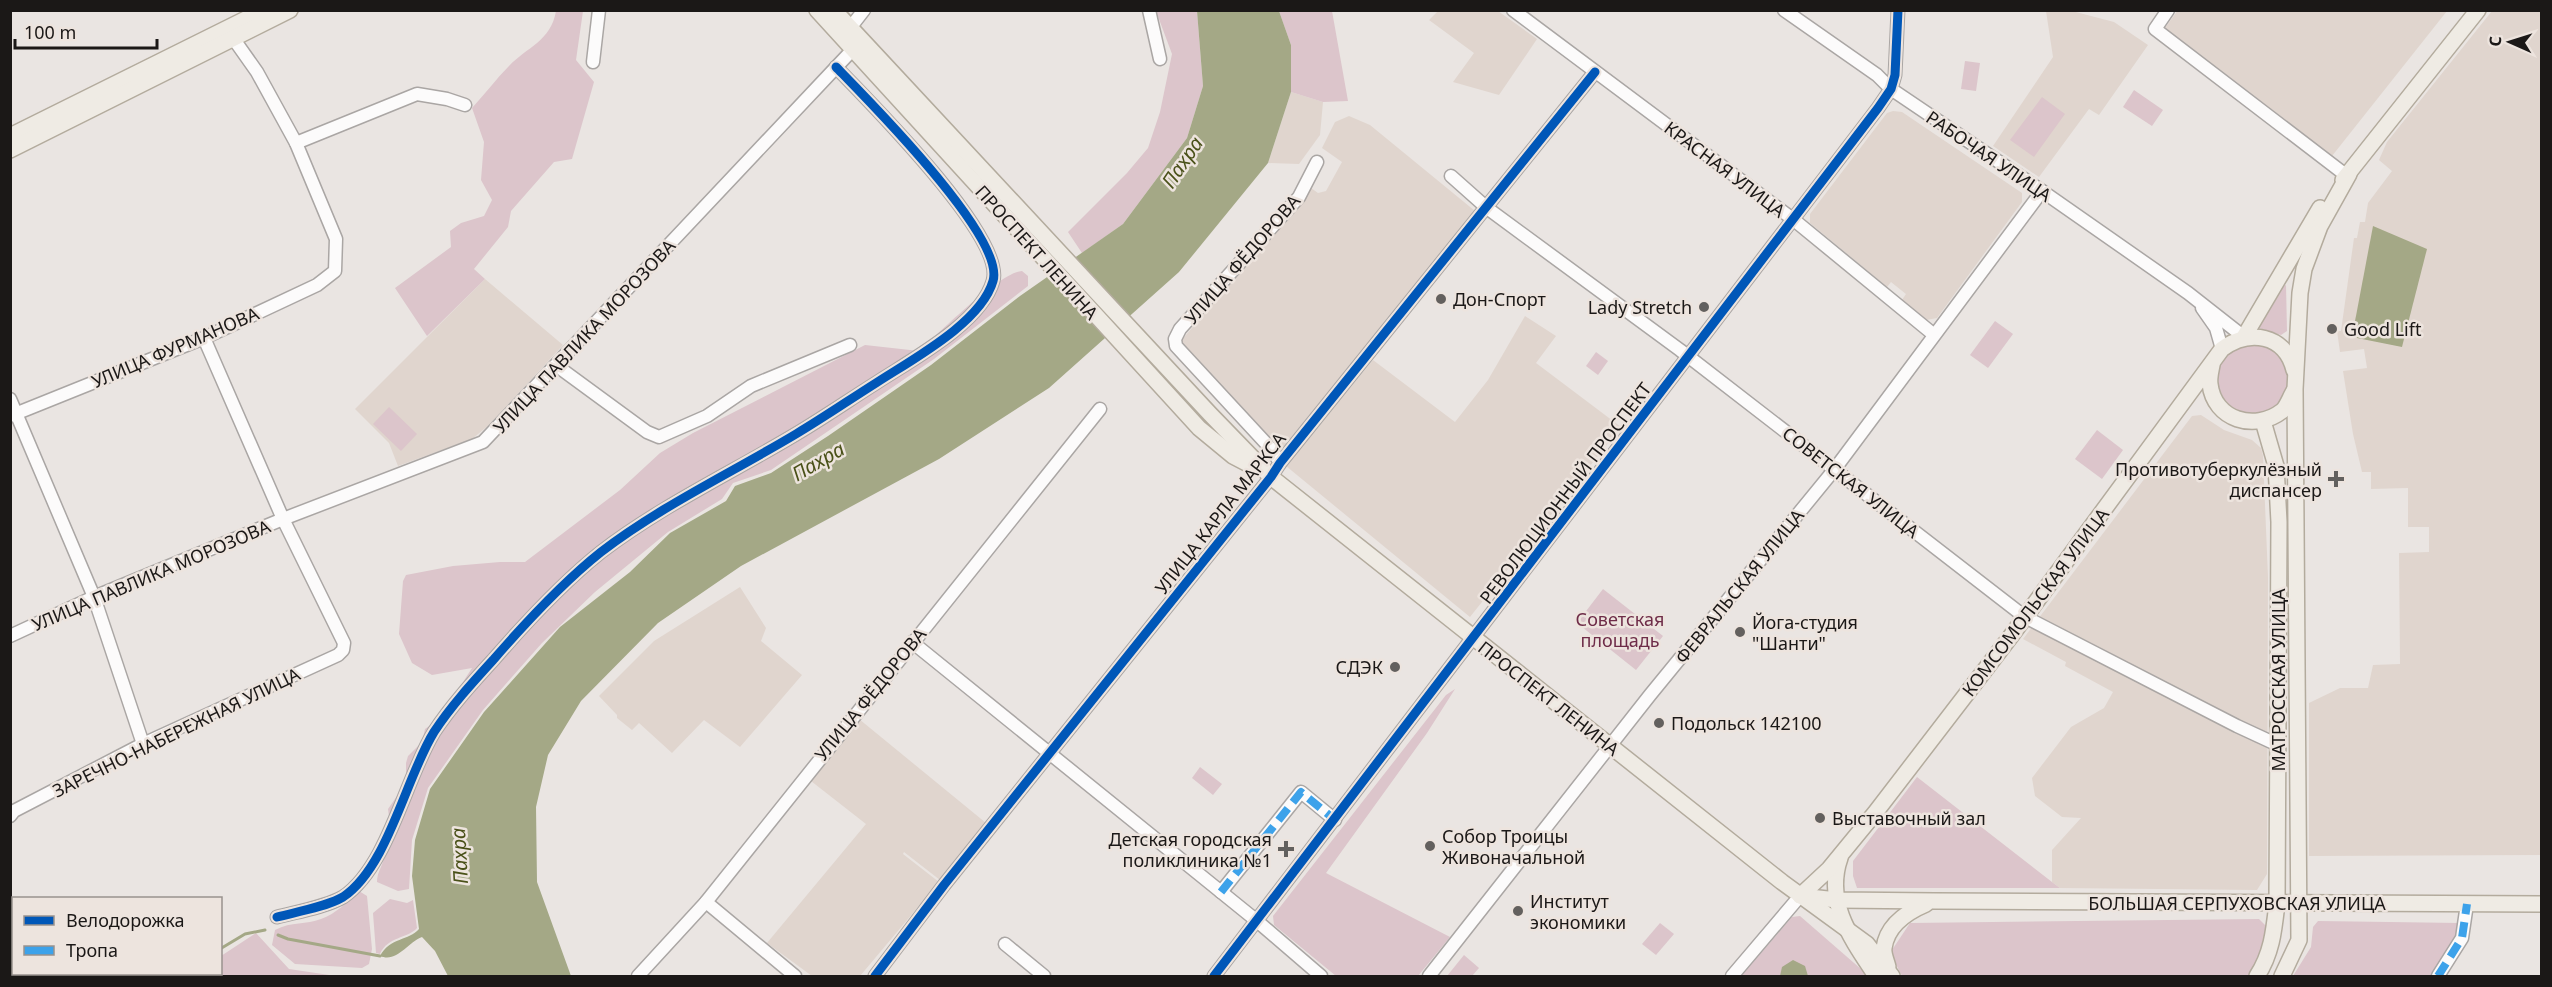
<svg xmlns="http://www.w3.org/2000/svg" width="2552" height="987" viewBox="0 0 2552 987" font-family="'Noto Sans',sans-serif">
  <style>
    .built { fill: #e0d5ce }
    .green { fill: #dcc5cb }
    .water { fill: #a4a886 }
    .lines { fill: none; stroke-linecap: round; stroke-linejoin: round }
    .stream { stroke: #a4a886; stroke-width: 3 }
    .minor-casing { stroke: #aaa6a4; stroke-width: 15 }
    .major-casing { stroke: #b3ab9d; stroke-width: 18 }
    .minor { stroke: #fcfbfb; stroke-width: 12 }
    .major { stroke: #efebe4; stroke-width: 15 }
    .quiet { stroke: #3da2ea; stroke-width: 8; stroke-dasharray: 15 8; stroke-linecap: butt }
    .cycleway-casing { stroke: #ede4de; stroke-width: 13 }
    .cycleway { stroke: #0057b8; stroke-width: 9 }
    .poi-dot { fill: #63605e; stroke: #ede4de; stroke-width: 2 }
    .labels { text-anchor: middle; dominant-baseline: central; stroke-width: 5; stroke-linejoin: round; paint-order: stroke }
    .street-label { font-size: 18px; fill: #1b1817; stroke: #ede4de }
    .poi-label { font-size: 18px; fill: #1b1817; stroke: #ede4de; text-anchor: start }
    .park-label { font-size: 18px; fill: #6e2c48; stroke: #ede4de }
    .water-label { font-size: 20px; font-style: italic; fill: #4a5119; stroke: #ede4de }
  </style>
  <rect width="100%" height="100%" fill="#eae5e2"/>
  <g class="built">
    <polygon points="2178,10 2447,10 2447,11 2332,156 2165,28"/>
    <polygon points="1438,11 1498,11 1537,39 1499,95 1453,82 1474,53 1429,20"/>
    <polygon points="2046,11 2072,11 2114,22 2148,45 2099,115 2089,109 2039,177 1993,146 2053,57"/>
    <polygon points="2492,11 2541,11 2541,855 2309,856 2309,703 2340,688 2368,688 2373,665 2400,664 2399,553 2429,552 2429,527 2408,527 2408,488 2371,489 2371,472 2362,472 2353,434 2343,371 2367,368 2364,349 2340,352 2337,331 2341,331 2354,238 2357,238 2360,222 2365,222 2368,203 2392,171 2379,160 2387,142"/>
    <polygon points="1291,92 1323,102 1320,135 1299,164 1268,163"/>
    <polygon points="1893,111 1902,112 2022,193 2022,202 1937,318 1926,320 1902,300 1906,294 1891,282 1887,287 1810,223 1810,214 1887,113"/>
    <polygon points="1349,116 1370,125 1475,211 1280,451 1180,342 1311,188 1318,193 1326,191 1342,162 1322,148 1335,122"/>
    <polygon points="485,279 563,345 489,425 472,439 398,466 389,443 355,409"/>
    <polygon points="1525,316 1556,336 1536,363 1621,427 1470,617 1286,466 1373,360 1455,422 1488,380"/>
    <polygon points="2201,415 2224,430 2252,440 2261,448 2263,456 2268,577 2267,874 2257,890 2060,888 2052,882 2052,850 2081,818 2062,817 2035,796 2032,778 2071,727 2104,708 2113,692 2065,666 2066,662 2023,639 2192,416"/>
    <polygon points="740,587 766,628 761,641 802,675 740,747 704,720 672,753 639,723 632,730 617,718 617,715 599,696 654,641"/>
    <polygon points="859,719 986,823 940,880 904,852 903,854 939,882 860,976 812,976 767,943 866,824 811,781"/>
  </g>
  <g class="green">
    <path d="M556 11H583L576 60 594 82 572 159 554 162 511 211 508 227 474 269 485 279 427 336 395 288 451 247 450 231 461 223 484 216 492 200 481 180 484 142 472 108C485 94 496 79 509 66 527 47 551 41 556 11Z"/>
    <polygon points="1156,11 1197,11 1203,86 1187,138 1123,224 1082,253 1068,232 1127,173 1148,148 1160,112 1172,54"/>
    <polygon points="1279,11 1332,11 1348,101 1323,102 1291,92 1291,45"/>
    <polygon points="1965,61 1980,63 1976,91 1961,89"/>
    <polygon points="2134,90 2163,110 2152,126 2123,107"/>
    <polygon points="2042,97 2065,114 2034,157 2010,140"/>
    <path d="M1022 271 1028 276V286L934 359 771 470 733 483 722 499 668 532 595 592 542 643 483 710 428 788 412 840 409 889 398 891 377 882C377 872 382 867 384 858 387 842 391 826 388 809L406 783V763L408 756 422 742 425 729 440 718 472 668 432 675 412 663 399 634 403 581 406 575 453 566 500 562H525L620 490 660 453 693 433 865 345 919 351C938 334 1000 272 1022 271Z"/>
    <polygon points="2286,285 2287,331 2281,335 2259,328 2284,286"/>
    <polygon points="1995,321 2013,334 1988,368 1970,355"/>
    <circle cx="2253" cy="379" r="35"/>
    <polygon points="1596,352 1608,361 1598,375 1586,366"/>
    <polygon points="389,407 417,434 401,451 373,424"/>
    <polygon points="2097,430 2123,450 2102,479 2075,459"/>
    <polygon points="1603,589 1663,636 1636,670 1577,623"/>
    <polygon points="1455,689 1427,733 1326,873 1450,937 1418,976 1336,976 1274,925 1273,916 1446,695"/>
    <polygon points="1200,767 1222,784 1213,795 1192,778"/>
    <polygon points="1917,777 2052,882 2060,888 1857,888 1853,876 1853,861"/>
    <path d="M359 891 367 896 372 949 369 964 362 968 295 964 272 945 275 930C292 921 306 925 321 919 336 914 348 901 359 891Z"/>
    <path d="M390 899 407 903 413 900 417 928C407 939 388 936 380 954L376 953 373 913Z"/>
    <polygon points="1800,916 1869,976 1741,976 1792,917"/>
    <polygon points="2259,919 2268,928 2254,976 1902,976 1890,953 1910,923"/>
    <polygon points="2318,921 2460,923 2455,938 2430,976 2293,976 2311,947 2313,927"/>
    <polygon points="1660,923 1674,934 1656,955 1642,944"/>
    <polygon points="256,933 289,969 336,976 190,976 195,974 220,974 221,956"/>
    <polygon points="1464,955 1479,968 1472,976 1447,976"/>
  </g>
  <g class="water">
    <path d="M1197 11H1279L1291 45V92L1268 163 1179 272 1049 388 939 459 741 566 658 623 581 701 548 755 536 807 537 882 571 976H448L435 951 422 937C407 943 397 963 380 956 390 937 409 941 419 929L412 876 415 840 430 789 484 712 560 627 630 572 670 533 726 501 735 486 771 473 828 436 931 365 1020 296 1123 224 1187 138 1203 86Z"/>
    <polygon points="2373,226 2427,249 2402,347 2352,337"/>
    <polygon points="1793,960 1805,966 1808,976 1780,976 1782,967"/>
  </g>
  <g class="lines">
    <g class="stream">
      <polyline points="278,935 288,939 380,956"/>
      <polyline points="220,949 245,934 265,930"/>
      <polyline points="177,976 182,974"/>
    </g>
    <defs>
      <g id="minor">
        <polyline points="1149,10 1160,59"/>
        <polyline points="1513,10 1794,220 1933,334"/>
        <polyline points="1784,10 1877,75 1891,89 2042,191 2188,293 2244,337"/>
        <polyline points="2168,10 2155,29 2347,176"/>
        <polyline points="850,28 864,10"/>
        <polyline points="593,62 599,10"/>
        <polyline points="296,143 417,94 447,99 465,105"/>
        <polyline points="1451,176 1487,208 1680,350 2025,617 2237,726 2278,745"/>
        <polyline points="2202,308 2216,328 2222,349"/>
        <polyline points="557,366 647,432 659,437 707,416 751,386 850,345"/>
        <polyline points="10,399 94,597 143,744"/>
        <polyline points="10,416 204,338 317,285 335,271 336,239 296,143 257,72 233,38"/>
        <polyline points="1280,463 1273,451 1176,346 1175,339 1180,329 1299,197 1317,162"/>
        <polyline points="10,636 94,597 283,519 483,442 858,44"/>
        <polyline points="912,642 1257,921 1321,976"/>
        <polyline points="10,816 14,811 143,744 338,655 343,650 344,643 283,519 204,338"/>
        <polyline points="1221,892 1301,792 1335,820"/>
        <polyline points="706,902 795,976"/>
        <path d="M277 917C296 912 326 907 343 897 388 867 406 777 434 732 451 706 473 682 494 659 527 621 562 583 601 552 661 506 731 473 796 434 823 418 849 400 876 383 911 360 981 323 993 281 1006 238 868 100 836 67"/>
        <polyline points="1005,944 1044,976"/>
        <polyline points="638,976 706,902 1100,409"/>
        <polyline points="875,976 944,885 1271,477 1280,463 1595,72"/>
        <polyline points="1214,976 1878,108 1891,89 1895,75 1898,10"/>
        <polyline points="1429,976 1650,695 1834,470 2042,191"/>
        <polyline points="1732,976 1800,896"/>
        <polyline points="2438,976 2462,938 2467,904"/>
      </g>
      <g id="major">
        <polyline points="817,10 1199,428 1233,456 1256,468"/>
        <polyline points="834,10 1210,414 1271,477 1782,882 1867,944 1892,976"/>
        <polyline points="10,136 264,10"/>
        <polyline points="10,150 290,10"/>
        <polyline points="2343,180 2478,10"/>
        <polyline points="2244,337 2320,208"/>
        <path d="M2212 365C2211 371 2209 378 2210 384 2214 420 2255 432 2282 411 2287 407 2290 397 2294 391"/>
        <path d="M1840 858C1824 903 1853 941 1876 976"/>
        <path d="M1800 896 1829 869 1875 813 2011 636 2222 349C2249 329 2285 334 2294 370"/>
        <polyline points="1800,896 1837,900 1935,901 2542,904"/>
        <path d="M1888 967C1887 962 1883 954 1884 948 1887 925 1907 912 1926 904"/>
        <path d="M2257 976C2272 953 2274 930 2277 903L2279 522 2276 466 2263 421"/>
        <polyline points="2282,976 2299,940 2295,389 2300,293 2304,269 2320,226 2349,174"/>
      </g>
    </defs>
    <use href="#minor" class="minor-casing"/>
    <use href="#major" class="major-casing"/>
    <use href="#minor" class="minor"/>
    <use href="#major" class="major"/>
    <g class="quiet">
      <polyline points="1221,892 1301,792 1335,820"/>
      <polyline points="2438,976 2462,938 2467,904"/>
    </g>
    <defs>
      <g id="cycleway">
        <path d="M277 917C296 912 326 907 343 897 388 867 406 777 434 732 451 706 473 682 494 659 527 621 562 583 601 552 661 506 731 473 796 434 823 418 849 400 876 383 911 360 981 323 993 281 1006 238 868 100 836 67"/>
        <polyline points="875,976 944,885 1271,477 1280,463 1595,72"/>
        <polyline points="1214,976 1878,108 1891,89 1895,75 1898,10"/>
      </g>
    </defs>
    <use href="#cycleway" class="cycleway-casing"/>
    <use href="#cycleway" class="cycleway"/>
  </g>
  <g class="poi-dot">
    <circle cx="1441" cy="299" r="6"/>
    <circle cx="1704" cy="307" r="6"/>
    <circle cx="2332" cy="329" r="6"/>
    <path d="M2333 470h6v6h6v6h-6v6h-6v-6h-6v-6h6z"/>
    <circle cx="1740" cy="632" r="6"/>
    <circle cx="1395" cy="667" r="6"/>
    <circle cx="1659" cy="723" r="6"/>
    <circle cx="1820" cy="818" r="6"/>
    <circle cx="1430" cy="846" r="6"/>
    <path d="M1283 840h6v6h6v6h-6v6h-6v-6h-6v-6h6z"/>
    <circle cx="1518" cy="911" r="6"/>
  </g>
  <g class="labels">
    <g class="street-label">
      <text transform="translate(1989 156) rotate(34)">РАБОЧАЯ УЛИЦА</text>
      <text transform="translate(1725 169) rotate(37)">КРАСНАЯ УЛИЦА</text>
      <text transform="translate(1037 252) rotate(48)">ПРОСПЕКТ ЛЕНИНА</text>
      <text transform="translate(1242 259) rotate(-49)">УЛИЦА ФЁДОРОВА</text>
      <text transform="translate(584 336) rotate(-47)">УЛИЦА ПАВЛИКА МОРОЗОВА</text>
      <text transform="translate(175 347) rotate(-23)">УЛИЦА ФУРМАНОВА</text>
      <text transform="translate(1851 482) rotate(38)">СОВЕТСКАЯ УЛИЦА</text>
      <text transform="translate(1565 493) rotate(-53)">РЕВОЛЮЦИОННЫЙ ПРОСПЕКТ</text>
      <text transform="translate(1220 513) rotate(-52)">УЛИЦА КАРЛА МАРКСА</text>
      <text transform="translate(151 575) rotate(-23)">УЛИЦА ПАВЛИКА МОРОЗОВА</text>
      <text transform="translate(1739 586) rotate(-51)">ФЕВРАЛЬСКАЯ УЛИЦА</text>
      <text transform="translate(2035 602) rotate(-53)">КОМСОМОЛЬСКАЯ УЛИЦА</text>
      <text transform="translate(2278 680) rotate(-90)">МАТРОССКАЯ УЛИЦА</text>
      <text transform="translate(870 694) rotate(-51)">УЛИЦА ФЁДОРОВА</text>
      <text transform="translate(1549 698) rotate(38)">ПРОСПЕКТ ЛЕНИНА</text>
      <text transform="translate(176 732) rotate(-26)">ЗАРЕЧНО-НАБЕРЕЖНАЯ УЛИЦА</text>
      <text x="2237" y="903">БОЛЬШАЯ СЕРПУХОВСКАЯ УЛИЦА</text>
    </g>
    <g class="poi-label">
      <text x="1453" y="299">Дон-Спорт</text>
      <text x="1692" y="307" text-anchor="end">Lady Stretch</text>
      <text x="2344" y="329">Good Lift</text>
      <text x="2322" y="469" text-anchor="end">Противотуберкулёзный<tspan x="2322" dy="21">диспансер</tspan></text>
      <text x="1752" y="622">Йога-студия<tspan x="1752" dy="21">"Шанти"</tspan></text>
      <text x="1383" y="667" text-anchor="end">СДЭК</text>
      <text x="1671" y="723">Подольск 142100</text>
      <text x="1832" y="818">Выставочный зал</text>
      <text x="1442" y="836">Собор Троицы<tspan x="1442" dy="21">Живоначальной</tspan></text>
      <text x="1272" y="839" text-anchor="end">Детская городская<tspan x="1272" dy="21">поликлиника №1</tspan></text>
      <text x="1530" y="901">Институт<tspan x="1530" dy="21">экономики</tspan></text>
    </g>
    <g class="park-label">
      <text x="1620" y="619">Советская<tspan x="1620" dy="21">площадь</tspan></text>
    </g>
    <g class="water-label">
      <text transform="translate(1182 162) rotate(-56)">Пахра</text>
      <text transform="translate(818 461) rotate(-30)">Пахра</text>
      <text transform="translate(459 856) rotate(-93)">Пахра</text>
    </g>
  </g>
  <rect width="2552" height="987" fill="none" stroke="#1b1817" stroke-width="24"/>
  <rect x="12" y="897" width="210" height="78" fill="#ede4de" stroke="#99928e" stroke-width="1.5"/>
  <rect x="24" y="916" width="30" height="9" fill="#0057b8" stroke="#99928e" stroke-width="1.5"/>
  <text x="66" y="927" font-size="18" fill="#1b1817">Велодорожка</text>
  <rect x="24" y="946" width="30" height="9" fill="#3da2ea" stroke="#99928e" stroke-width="1.5"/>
  <text x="66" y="957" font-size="18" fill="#1b1817">Тропа</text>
  <g transform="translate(2510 42) rotate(273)" stroke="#ede4de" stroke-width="4.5" paint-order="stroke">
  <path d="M0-4.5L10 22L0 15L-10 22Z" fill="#1b1817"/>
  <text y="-9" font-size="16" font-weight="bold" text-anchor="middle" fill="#1b1817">С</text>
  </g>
  <path d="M15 39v9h142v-9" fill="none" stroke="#1b1817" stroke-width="3"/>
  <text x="24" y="39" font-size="18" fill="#1b1817" stroke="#ede4de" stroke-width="4.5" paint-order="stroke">100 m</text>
</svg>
